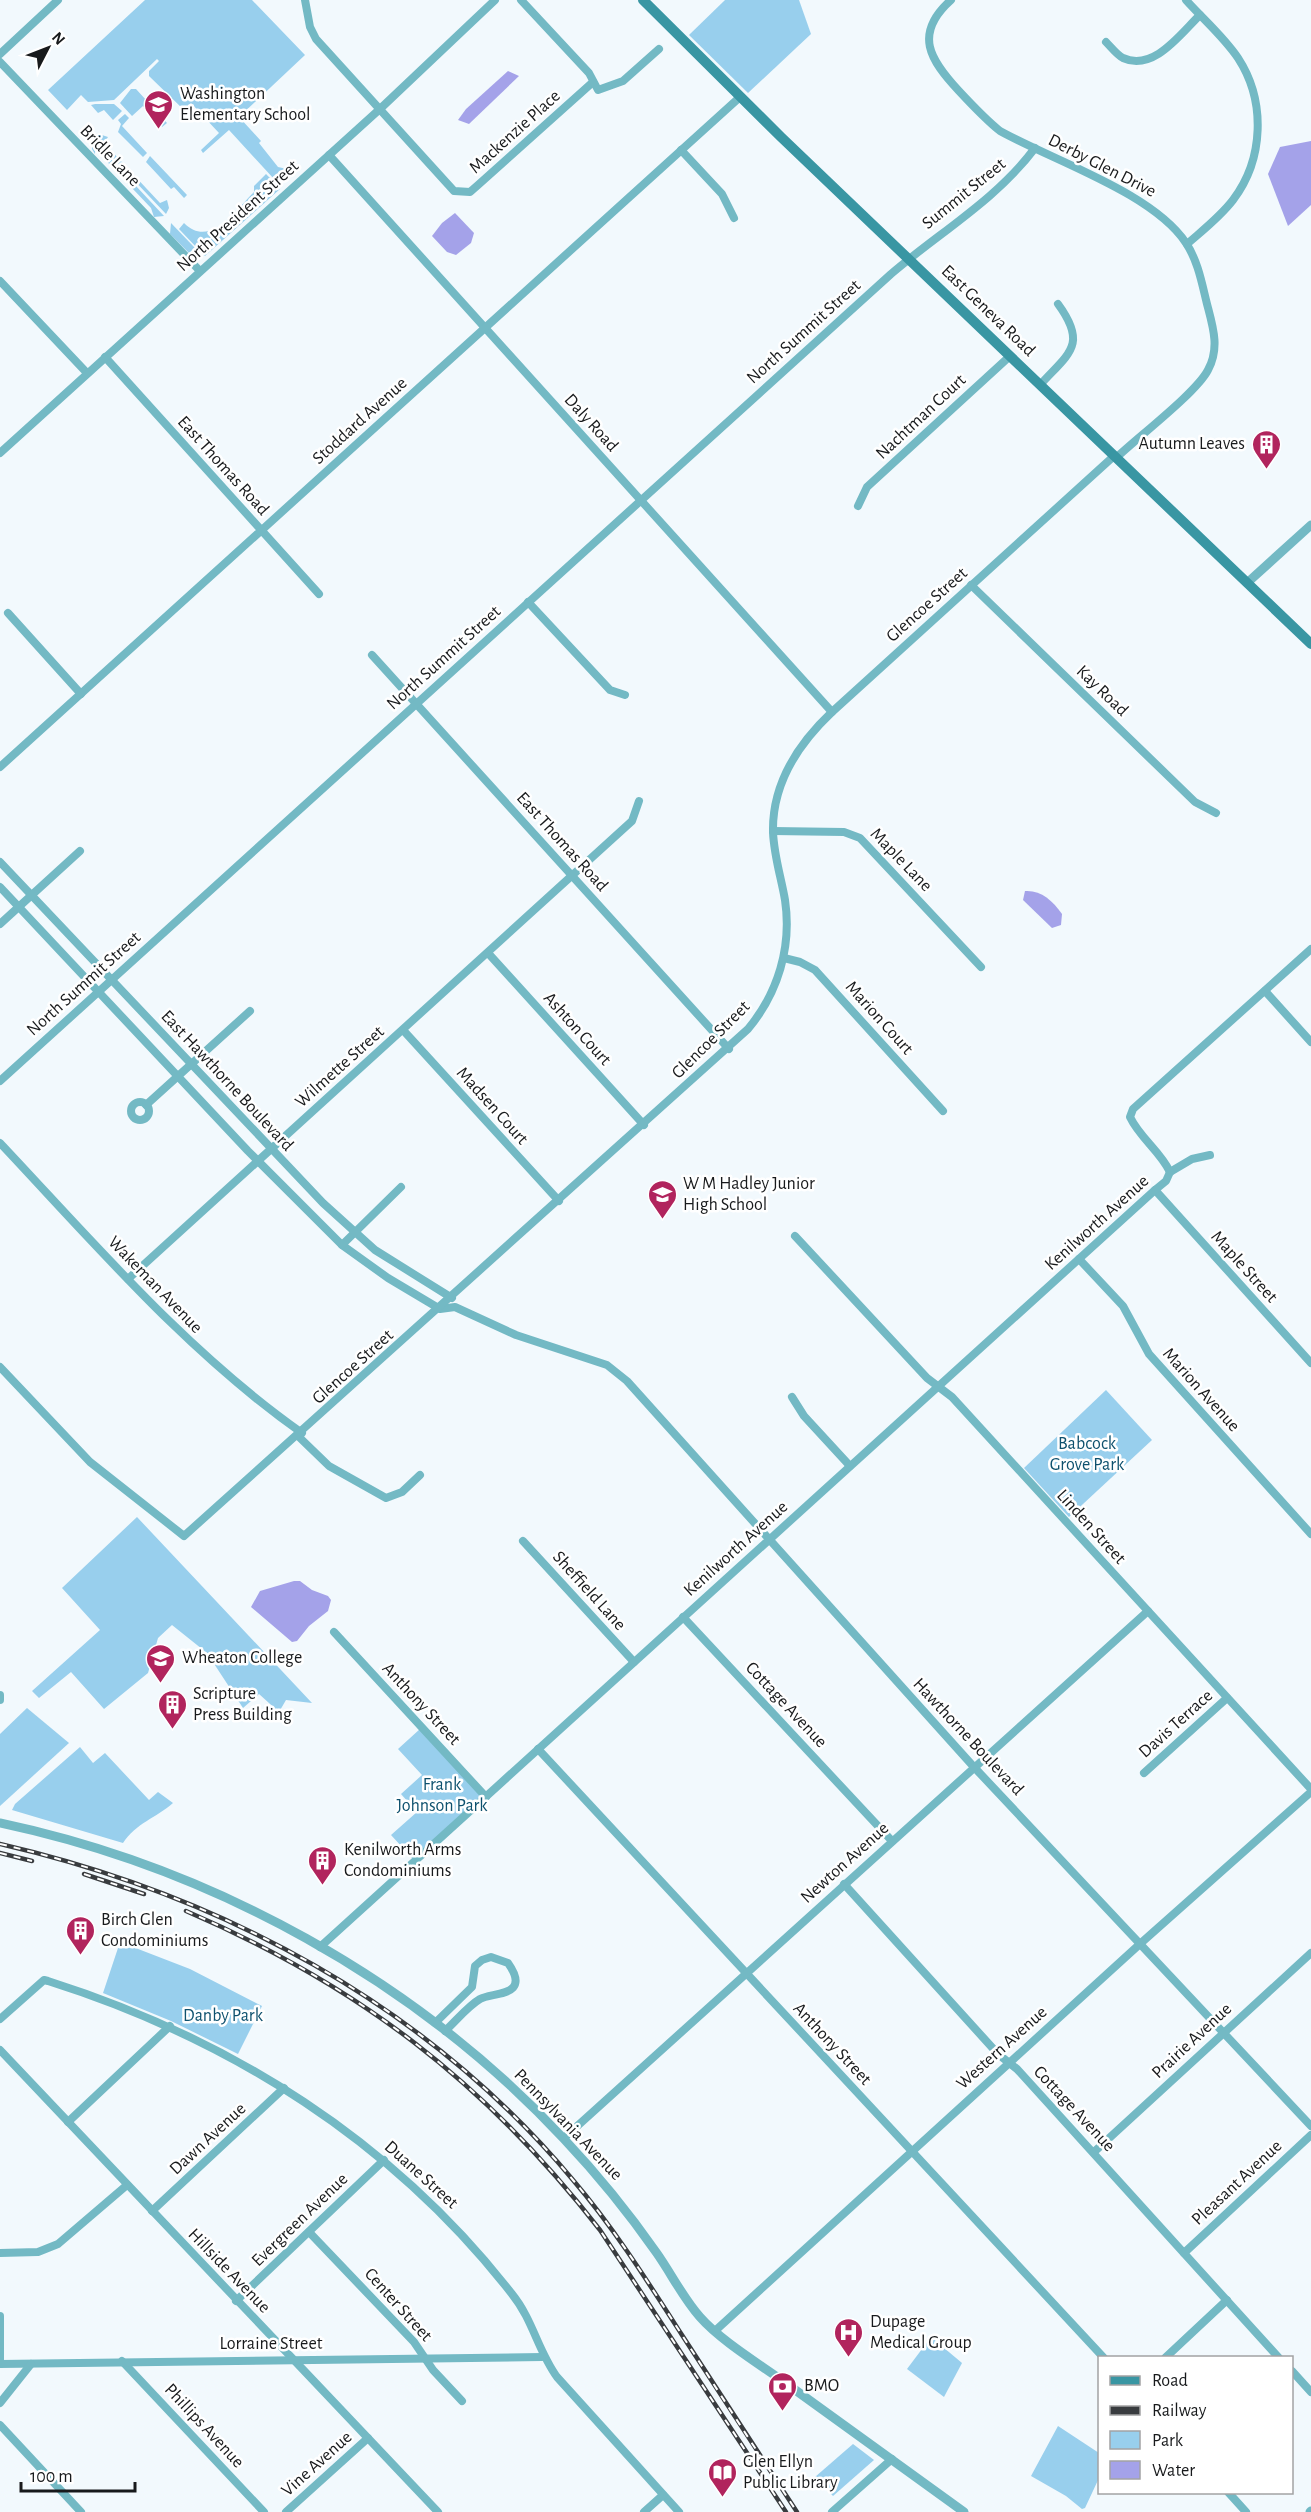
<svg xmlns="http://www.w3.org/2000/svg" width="1311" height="2512" viewBox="0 0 1311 2512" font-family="'Alegreya Sans',sans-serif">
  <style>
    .green { fill: #98cfed }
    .water { fill: #a4a2e9 }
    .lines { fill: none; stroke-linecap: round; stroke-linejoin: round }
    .minor { stroke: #73b9c4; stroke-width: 8 }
    .tertiary { stroke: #73b9c4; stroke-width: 9 }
    .secondary { stroke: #3996a3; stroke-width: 10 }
    .rail-casing { stroke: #393c3f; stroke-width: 4.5 }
    .rail { stroke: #fff; stroke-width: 2; stroke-dasharray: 7; stroke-linecap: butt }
    .labels { text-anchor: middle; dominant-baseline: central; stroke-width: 5; stroke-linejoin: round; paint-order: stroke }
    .poi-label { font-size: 18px; fill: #181a1c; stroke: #fff; text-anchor: start }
    .street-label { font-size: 18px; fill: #181a1c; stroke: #fff }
    .park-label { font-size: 18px; fill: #0e516e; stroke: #fff }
  </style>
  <rect width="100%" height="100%" fill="#f2f9fd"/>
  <g class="green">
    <polygon points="145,0 252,0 305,55 239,117 261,141 259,143 278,167 287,169 274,179 229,130 203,153 201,150 219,133 191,103 184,110 149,76 149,71 159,61 157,59 114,100 88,102 81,95 67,110 48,90"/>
    <polygon points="725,0 799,0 811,34 748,93 689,35"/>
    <polygon points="131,89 136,89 167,123 162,127 143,106 132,116 120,103"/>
    <polygon points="95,104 114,104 122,111 113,120 104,110 98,113 91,105"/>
    <polygon points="125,114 129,118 122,126 147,153 143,157 118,132 121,124 118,120"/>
    <polygon points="99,134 108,137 104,143 160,203 167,200 169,208 166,214 94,138"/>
    <polygon points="93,140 164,216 154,217 151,208 95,149 95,154 92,149"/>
    <polygon points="150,156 187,195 184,198 174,187 171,189 146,162"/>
    <path d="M266 174 273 181 198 249 179 229 184 223C210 249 235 211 254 192V186Z"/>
    <polygon points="274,182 280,189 205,256 199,250"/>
    <polygon points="171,223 195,248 189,253 170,234"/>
    <polygon points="1106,1390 1152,1440 1069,1517 1024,1468"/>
    <polygon points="137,1517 312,1703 286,1700 279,1712 259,1694 243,1708 207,1653 172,1625 158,1638 148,1673 104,1709 71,1672 39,1698 32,1691 100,1630 62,1588"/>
    <polygon points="27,1708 69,1743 0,1806 0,1734"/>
    <polygon points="420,1729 483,1797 414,1860 391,1835 417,1812 401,1794 422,1775 398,1749"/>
    <path d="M80 1747 93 1763 105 1753 149 1800 158 1792 173 1803C156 1818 136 1823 123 1843L12 1810 15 1804Z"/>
    <polygon points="120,1942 190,1969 262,2006 238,2054 171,2021 103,1993"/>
    <polygon points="931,2337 962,2363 944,2397 907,2369"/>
    <polygon points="1058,2426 1099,2453 1099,2478 1085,2508 1082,2509 1066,2496 1031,2476"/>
    <polygon points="853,2444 874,2460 833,2496 815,2477"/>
  </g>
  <g class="water">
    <polygon points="508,71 519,76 469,124 458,120 466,109"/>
    <polygon points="1311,141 1311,205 1288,226 1268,174 1280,147"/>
    <polygon points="455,213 474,233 471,243 456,255 447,252 432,236 442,223"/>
    <path d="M1025 891C1041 890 1052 900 1062 914L1061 925 1052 928 1023 900Z"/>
    <polygon points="294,1581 300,1581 312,1590 328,1596 331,1600 328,1611 309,1626 297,1641 292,1642 251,1607 260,1591"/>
  </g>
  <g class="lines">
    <g class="minor">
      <polyline points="305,0 310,27 316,39 454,191 470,192 478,185 593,82"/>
      <polyline points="521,0 589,73 598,90 623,81 659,49"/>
      <path d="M951 0C913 34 930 60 959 91 972 105 985 119 1000 131 1054 161 1153 193 1186 243 1198 261 1202 284 1207 304 1213 327 1220 348 1208 370 1196 393 1138 437 1116 458"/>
      <path d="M1186 0C1203 19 1224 37 1238 58 1266 101 1264 159 1233 200 1220 217 1203 230 1187 244"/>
      <path d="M1106 42C1111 47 1117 55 1123 58 1154 72 1181 33 1200 15"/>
      <polyline points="0,54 58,0"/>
      <polyline points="0,62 199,270"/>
      <polyline points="681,150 722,194 734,218"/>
      <polyline points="329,155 832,712"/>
      <polyline points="0,281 87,373"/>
      <polyline points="105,357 319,594"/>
      <path d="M1040 385C1069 353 1088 345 1058 304"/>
      <polyline points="0,453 381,108 495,0"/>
      <polyline points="858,506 867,487 1010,356"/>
      <polyline points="971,585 1195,802 1216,813"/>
      <polyline points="528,602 610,690 625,695"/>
      <polyline points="8,613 81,694"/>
      <polyline points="372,655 729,1049"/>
      <polyline points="0,767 740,97"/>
      <polyline points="773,831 844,832 860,838 981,967"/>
      <polyline points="0,862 323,1203 375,1250 452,1298"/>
      <polyline points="0,887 248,1151 342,1245 388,1278 440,1309 455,1307 516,1335 607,1365 627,1381 973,1766 1311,2126"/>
      <polyline points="0,924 80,851"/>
      <polyline points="488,953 644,1125"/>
      <polyline points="784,958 800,962 815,970 943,1111"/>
      <polyline points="1265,991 1311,1042"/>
      <polyline points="403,1030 559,1201"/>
      <path d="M0 1081 891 274C940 232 996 200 1035 148"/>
      <circle cx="140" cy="1111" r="9"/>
      <polyline points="146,1105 250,1011"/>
      <path d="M0 1143C96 1245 187 1352 302 1433L298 1436 329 1466 386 1498 402 1492 420 1475"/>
      <path d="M1170 1172C1160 1151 1140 1138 1130 1117L1133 1109 1311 949"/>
      <polyline points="1170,1172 1192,1159 1210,1155"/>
      <polyline points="1155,1190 1311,1363"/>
      <polyline points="795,1236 927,1378 952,1397 1311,1789"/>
      <polyline points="342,1245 401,1187"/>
      <polyline points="1079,1259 1123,1306 1149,1354 1311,1534"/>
      <polyline points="128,1279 632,821 639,801"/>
      <path d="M0 1367 90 1462 184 1536 748 1029C778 993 792 947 785 900 781 877 774 856 773 832 772 783 798 744 832 712L1114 456"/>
      <polyline points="792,1397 804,1416 850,1466"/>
      <polyline points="523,1541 634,1662"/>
      <polyline points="683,1617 892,1841"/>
      <polyline points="334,1632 486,1797"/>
      <polyline points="0,1695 0,1700"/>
      <polyline points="538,1749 1104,2358"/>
      <polyline points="1144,1773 1227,1698"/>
      <polyline points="844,1884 998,2054 1017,2069 1279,2358"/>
      <polyline points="320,1947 1155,1190 1166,1181 1170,1172"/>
      <path d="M0 2019 44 1980 48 1981C231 2039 393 2141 512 2294 533 2320 538 2351 557 2377L679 2512"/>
      <path d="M435 2023 472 1987 475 1966 482 1960 491 1957 508 1963C532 1997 493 1992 480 1999 468 2006 456 2021 445 2031"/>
      <polyline points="0,2050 438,2512"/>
      <polyline points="68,2122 170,2026"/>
      <polyline points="564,2138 1148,1611"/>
      <polyline points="1094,2152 1311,1953"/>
      <polyline points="152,2211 284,2088"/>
      <polyline points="309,2232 414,2342 433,2370 462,2401"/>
      <polyline points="0,2253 38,2252 58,2244 127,2185"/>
      <polyline points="1184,2253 1311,2135"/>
      <polyline points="236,2301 384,2160"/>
      <polyline points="0,2316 0,2364"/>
      <polyline points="716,2330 1141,1943 1311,1792"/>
      <polyline points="1165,2358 1227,2300"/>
      <polyline points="122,2361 264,2512"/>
      <polyline points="0,2364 542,2357"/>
      <polyline points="1292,2371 1311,2392"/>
      <polyline points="0,2403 31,2364"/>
      <polyline points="0,2425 81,2512"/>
      <polyline points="1228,2492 1246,2512"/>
      <polyline points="286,2512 368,2438"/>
      <polyline points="644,2512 663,2495"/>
      <polyline points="832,2512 892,2459"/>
    </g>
    <g class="tertiary">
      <polyline points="1247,583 1311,525"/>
      <path d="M0 1823C212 1868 416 1980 564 2139 597 2174 628 2212 656 2252 671 2273 683 2298 700 2317 721 2341 761 2365 787 2384 846 2426 905 2469 964 2512"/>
      <polyline points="1310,2512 1311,2511"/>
    </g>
    <polyline class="secondary" points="643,0 781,137 1311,644"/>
    <defs>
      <g id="rail">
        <path d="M0 1844C221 1895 426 2004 573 2180 614 2228 648 2282 682 2335 720 2394 758 2453 797 2512"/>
        <polyline points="0,1853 32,1861"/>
        <polyline points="84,1874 144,1894"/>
        <path d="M186 1911C358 1985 485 2082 600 2230L786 2512"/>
      </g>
    </defs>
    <use href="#rail" class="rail-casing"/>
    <use href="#rail" class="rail"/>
  </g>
  <defs>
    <symbol id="school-pin" viewBox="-11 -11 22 30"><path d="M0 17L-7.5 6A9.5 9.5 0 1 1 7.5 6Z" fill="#b1245d" stroke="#fff"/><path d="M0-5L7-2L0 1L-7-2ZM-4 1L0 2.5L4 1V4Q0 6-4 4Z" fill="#fff"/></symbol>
    <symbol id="building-pin" viewBox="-11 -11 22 30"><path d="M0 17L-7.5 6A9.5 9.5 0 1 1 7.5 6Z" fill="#b1245d" stroke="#fff"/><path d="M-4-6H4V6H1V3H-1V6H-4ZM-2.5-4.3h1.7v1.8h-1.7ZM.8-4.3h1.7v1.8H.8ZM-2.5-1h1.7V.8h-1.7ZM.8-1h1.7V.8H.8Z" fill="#fff"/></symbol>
    <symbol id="university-pin" viewBox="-11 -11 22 30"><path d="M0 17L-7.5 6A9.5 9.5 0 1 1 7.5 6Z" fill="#b1245d" stroke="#fff"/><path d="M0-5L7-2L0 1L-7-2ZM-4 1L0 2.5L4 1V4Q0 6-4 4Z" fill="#fff"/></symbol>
    <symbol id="hospital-pin" viewBox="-11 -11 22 30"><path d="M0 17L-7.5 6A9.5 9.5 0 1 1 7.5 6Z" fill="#b1245d" stroke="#fff"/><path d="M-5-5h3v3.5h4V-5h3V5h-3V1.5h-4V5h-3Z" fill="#fff"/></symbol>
    <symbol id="bank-pin" viewBox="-11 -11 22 30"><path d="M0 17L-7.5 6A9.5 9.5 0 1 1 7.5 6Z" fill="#b1245d" stroke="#fff"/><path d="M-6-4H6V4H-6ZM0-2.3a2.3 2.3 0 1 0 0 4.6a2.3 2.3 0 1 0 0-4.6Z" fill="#fff"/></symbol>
    <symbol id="library-pin" viewBox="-11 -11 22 30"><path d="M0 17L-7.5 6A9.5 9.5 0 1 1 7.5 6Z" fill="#b1245d" stroke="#fff"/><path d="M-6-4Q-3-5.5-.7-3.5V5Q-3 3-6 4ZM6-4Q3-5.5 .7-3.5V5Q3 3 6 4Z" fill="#fff"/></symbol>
  </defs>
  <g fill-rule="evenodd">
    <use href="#school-pin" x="142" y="88" width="33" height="45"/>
    <use href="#building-pin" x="1250" y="428" width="33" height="45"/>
    <use href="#school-pin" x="646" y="1178" width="33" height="45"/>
    <use href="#university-pin" x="144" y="1642" width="33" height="45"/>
    <use href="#building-pin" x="156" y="1688" width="33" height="45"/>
    <use href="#building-pin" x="306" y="1844" width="33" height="45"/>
    <use href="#building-pin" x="64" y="1914" width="33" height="45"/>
    <use href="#hospital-pin" x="832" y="2316" width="33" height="45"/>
    <use href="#bank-pin" x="766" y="2370" width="33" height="45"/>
    <use href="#library-pin" x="706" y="2456" width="33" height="45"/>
  </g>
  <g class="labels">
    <g class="poi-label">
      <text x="180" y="94">Washington<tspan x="180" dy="21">Elementary School</tspan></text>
      <text x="1245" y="444" text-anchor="end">Autumn Leaves</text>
      <text x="683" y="1184">W M Hadley Junior<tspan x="683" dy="21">High School</tspan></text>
      <text x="182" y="1658">Wheaton College</text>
      <text x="193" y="1694">Scripture<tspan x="193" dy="21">Press Building</tspan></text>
      <text x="344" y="1850">Kenilworth Arms<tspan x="344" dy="21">Condominiums</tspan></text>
      <text x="101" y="1920">Birch Glen<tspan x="101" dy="21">Condominiums</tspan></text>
      <text x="870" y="2322">Dupage<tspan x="870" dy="21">Medical Group</tspan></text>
      <text x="804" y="2386">BMO</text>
      <text x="743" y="2462">Glen Ellyn<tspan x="743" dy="21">Public Library</tspan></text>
    </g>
    <g class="street-label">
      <text transform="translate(515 132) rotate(-42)">Mackenzie Place</text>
      <text transform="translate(110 156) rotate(46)">Bridle Lane</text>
      <text transform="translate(1102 166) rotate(27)">Derby Glen Drive</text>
      <text transform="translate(964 194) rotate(-39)">Summit Street</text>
      <text transform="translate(238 216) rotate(-42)">North President Street</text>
      <text transform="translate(988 311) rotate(44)">East Geneva Road</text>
      <text transform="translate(804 332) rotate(-42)">North Summit Street</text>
      <text transform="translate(921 417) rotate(-43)">Nachtman Court</text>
      <text transform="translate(360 421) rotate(-42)">Stoddard Avenue</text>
      <text transform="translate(591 423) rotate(48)">Daly Road</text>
      <text transform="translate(223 466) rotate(48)">East Thomas Road</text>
      <text transform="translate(927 605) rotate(-42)">Glencoe Street</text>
      <text transform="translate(444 658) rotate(-42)">North Summit Street</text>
      <text transform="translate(1102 691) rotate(44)">Kay Road</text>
      <text transform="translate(562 842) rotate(48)">East Thomas Road</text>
      <text transform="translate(901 860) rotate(46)">Maple Lane</text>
      <text transform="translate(84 984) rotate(-42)">North Summit Street</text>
      <text transform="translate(879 1018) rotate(48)">Marion Court</text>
      <text transform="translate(577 1029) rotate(48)">Ashton Court</text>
      <text transform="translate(711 1040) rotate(-45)">Glencoe Street</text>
      <text transform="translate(340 1067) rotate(-42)">Wilmette Street</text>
      <text transform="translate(227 1081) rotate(47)">East Hawthorne Boulevard</text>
      <text transform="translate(492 1106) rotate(48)">Madsen Court</text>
      <text transform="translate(1097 1223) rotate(-42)">Kenilworth Avenue</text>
      <text transform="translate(1244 1267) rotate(48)">Maple Street</text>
      <text transform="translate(155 1285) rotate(46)">Wakeman Avenue</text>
      <text transform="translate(353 1367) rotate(-42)">Glencoe Street</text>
      <text transform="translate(1201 1390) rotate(48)">Marion Avenue</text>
      <text transform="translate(1091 1527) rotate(48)">Linden Street</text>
      <text transform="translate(736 1549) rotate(-42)">Kenilworth Avenue</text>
      <text transform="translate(589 1591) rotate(48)">Sheffield Lane</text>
      <text transform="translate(421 1704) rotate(47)">Anthony Street</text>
      <text transform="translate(786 1705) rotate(47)">Cottage Avenue</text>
      <text transform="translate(1176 1724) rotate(-42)">Davis Terrace</text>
      <text transform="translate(968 1737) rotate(47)">Hawthorne Boulevard</text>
      <text transform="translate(845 1863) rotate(-42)">Newton Avenue</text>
      <text transform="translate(1192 2041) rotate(-43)">Prairie Avenue</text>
      <text transform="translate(832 2044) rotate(47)">Anthony Street</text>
      <text transform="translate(1002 2048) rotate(-42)">Western Avenue</text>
      <text transform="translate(1074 2109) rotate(47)">Cottage Avenue</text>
      <text transform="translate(568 2125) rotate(46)">Pennsylvania Avenue</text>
      <text transform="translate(208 2139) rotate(-43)">Dawn Avenue</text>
      <text transform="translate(421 2175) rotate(42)">Duane Street</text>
      <text transform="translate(1237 2183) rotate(-43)">Pleasant Avenue</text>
      <text transform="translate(300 2220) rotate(-44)">Evergreen Avenue</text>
      <text transform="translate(229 2271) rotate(46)">Hillside Avenue</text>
      <text transform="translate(398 2305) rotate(48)">Center Street</text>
      <text x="271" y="2344">Lorraine Street</text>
      <text transform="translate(204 2426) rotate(47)">Phillips Avenue</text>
      <text transform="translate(317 2464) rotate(-42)">Vine Avenue</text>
    </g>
    <g class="park-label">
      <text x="1087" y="1444">Babcock<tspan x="1087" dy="21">Grove Park</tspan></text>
      <text x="442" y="1785">Frank<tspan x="442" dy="21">Johnson Park</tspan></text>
      <text x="223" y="2016">Danby Park</text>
    </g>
  </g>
  <rect x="1098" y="2356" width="195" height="138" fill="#ffffff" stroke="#a3a3a4" stroke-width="1.5"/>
  <rect x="1110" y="2376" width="30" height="9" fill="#3996a3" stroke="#a3a3a4" stroke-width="1.5"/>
  <text x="1152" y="2386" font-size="18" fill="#181a1c">Road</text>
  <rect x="1110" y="2406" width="30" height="9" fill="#393c3f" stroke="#a3a3a4" stroke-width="1.5"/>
  <text x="1152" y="2416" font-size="18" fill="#181a1c">Railway</text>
  <rect x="1110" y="2431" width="30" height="18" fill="#98cfed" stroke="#a3a3a4" stroke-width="1.5"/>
  <text x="1152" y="2446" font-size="18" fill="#181a1c">Park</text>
  <rect x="1110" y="2461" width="30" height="18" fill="#a4a2e9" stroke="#a3a3a4" stroke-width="1.5"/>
  <text x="1152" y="2476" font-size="18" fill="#181a1c">Water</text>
  <g transform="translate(48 48) rotate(48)" stroke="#ffffff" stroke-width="4.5" paint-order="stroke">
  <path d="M0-4.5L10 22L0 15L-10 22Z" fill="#181a1c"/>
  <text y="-9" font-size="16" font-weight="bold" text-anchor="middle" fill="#181a1c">N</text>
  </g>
  <path d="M21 2482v9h114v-9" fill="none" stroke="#181a1c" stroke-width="3"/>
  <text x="30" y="2482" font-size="18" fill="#181a1c" stroke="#ffffff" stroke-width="4.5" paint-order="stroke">100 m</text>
</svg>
